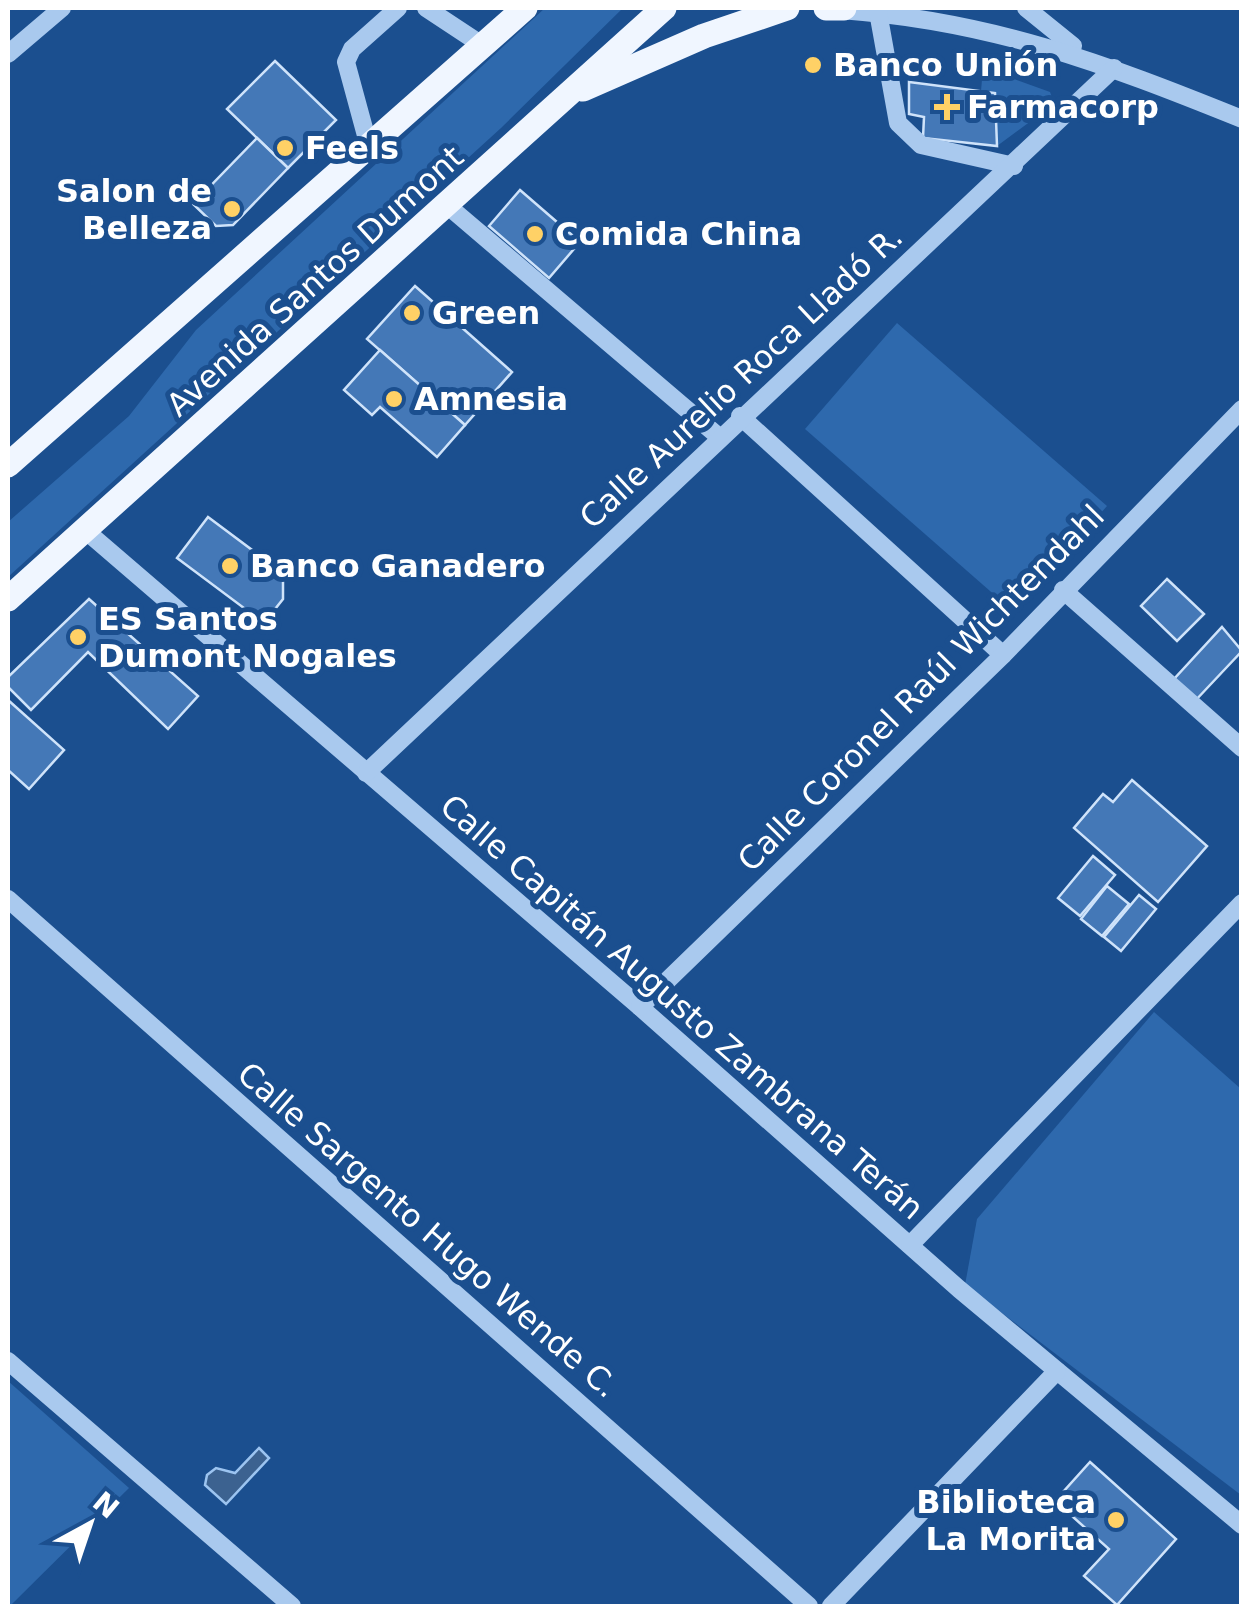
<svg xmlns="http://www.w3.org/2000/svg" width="1249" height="1614" viewBox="0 0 1249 1614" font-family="'DejaVu Sans',sans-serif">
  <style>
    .green { fill: #2e69ad }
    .water { fill: #3c6290; stroke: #9cc4f0; stroke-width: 2.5 }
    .building { fill: #4478b7; stroke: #cfe3fa; stroke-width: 2.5 }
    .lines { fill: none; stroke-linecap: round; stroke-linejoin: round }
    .minor { stroke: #a9c9ee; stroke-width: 18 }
    .major { stroke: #f0f6ff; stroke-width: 25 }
    .poi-dot { fill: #ffd166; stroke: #1b4f8f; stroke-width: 4 }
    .labels { text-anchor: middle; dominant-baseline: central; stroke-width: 10; stroke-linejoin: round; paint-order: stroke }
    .poi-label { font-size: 32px; font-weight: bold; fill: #fff; stroke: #1b4f8f; text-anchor: start }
    .street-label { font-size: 32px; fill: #fff; stroke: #1b4f8f }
  </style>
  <rect width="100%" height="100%" fill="#1b4f8f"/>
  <g class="green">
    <polygon points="545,8 623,8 501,128 8,577 8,522 129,416 196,330"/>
    <polygon points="983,68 1050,92 1053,100 1050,107 997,146 995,93 981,91"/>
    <polygon points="897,323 1107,506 1014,612 805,429"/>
    <polygon points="1154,1012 1241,1089 1241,1495 965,1285 977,1219"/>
    <polygon points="8,1381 129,1488 10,1606 8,1606"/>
  </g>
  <polygon class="water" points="259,1448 269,1458 226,1504 205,1485 207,1475 216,1468 235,1473"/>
  <g class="building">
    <polygon points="275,61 336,120 288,168 227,109"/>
    <polygon points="909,82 995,93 997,146 923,138 924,117 909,114"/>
    <polygon points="257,138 288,168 233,225 216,226 193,204"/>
    <polygon points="520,190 580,242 549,278 489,226"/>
    <polygon points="415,286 512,372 465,425 367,339"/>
    <polygon points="380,350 465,425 437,457 380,407 372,415 344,390"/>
    <polygon points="208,517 283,573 283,599 264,623 177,558"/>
    <polygon points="1167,579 1204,614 1177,641 1141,606"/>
    <polygon points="89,599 198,696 168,729 88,652 31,710 8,687 8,677"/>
    <polygon points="1222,627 1242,651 1194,702 1174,679"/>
    <polygon points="8,700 64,750 29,789 8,770"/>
    <polygon points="1132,780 1207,846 1158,902 1074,828 1103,794 1113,802"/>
    <polygon points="1093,856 1115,875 1080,916 1058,898"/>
    <polygon points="1107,886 1129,904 1102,936 1081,919"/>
    <polygon points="1139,895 1156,909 1121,951 1104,937"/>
    <polygon points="1090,1462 1176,1539 1117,1605 1084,1576 1109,1549 1055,1501"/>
  </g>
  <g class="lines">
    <g class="minor">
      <polyline points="426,8 482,45"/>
      <polyline points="1026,8 1073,46"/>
      <path d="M841 10C992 21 1103 63 1242 119"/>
      <polyline points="878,12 898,123 921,145 1014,166"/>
      <polyline points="8,54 62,8"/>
      <polyline points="368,143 346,62 352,49 398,8"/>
      <polyline points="448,206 718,436"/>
      <polyline points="740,416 1003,655"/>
      <polyline points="86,531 640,1007 959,1289 1242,1525"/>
      <polyline points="1063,590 1242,748"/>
      <polyline points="366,773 1114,68"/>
      <polyline points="8,899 809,1606"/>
      <polyline points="640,1007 1003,655 1242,409"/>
      <polyline points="910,1245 1242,903"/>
      <polyline points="8,1361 292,1606"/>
      <polyline points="831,1606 1057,1371"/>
    </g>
    <g class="major">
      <polyline points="826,8 844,8"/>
      <polyline points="583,89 704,36 787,8"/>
      <polyline points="8,465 525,8"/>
      <polyline points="8,599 664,8"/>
    </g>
  </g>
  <g class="poi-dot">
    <circle cx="813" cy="65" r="10"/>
    <path d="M942 92h10v10h10v10h-10v10h-10v-10h-10v-10h10z"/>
    <circle cx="285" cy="148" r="10"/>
    <circle cx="232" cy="209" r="10"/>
    <circle cx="535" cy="234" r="10"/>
    <circle cx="412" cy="313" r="10"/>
    <circle cx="394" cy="399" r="10"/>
    <circle cx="230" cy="566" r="10"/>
    <circle cx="78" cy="637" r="10"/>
    <circle cx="1116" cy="1520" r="10"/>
  </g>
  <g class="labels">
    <g class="poi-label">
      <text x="833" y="65">Banco Unión</text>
      <text x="967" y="107">Farmacorp</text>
      <text x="305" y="148">Feels</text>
      <text x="212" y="191" text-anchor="end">Salon de<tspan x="212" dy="37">Belleza</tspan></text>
      <text x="555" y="234">Comida China</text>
      <text x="432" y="313">Green</text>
      <text x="414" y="399">Amnesia</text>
      <text x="250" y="566">Banco Ganadero</text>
      <text x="98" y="619">ES Santos<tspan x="98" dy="37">Dumont Nogales</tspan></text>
      <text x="1096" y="1502" text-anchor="end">Biblioteca<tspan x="1096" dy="37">La Morita</tspan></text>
    </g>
    <g class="street-label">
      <text transform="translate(315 281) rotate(-42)">Avenida Santos Dumont</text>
      <text transform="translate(741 377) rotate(-43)">Calle Aurelio Roca Lladó R.</text>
      <text transform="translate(921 688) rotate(-45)">Calle Coronel Raúl Wichtendahl</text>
      <text transform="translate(682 1007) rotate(41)">Calle Capitán Augusto Zambrana Terán</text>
      <text transform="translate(428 1230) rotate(41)">Calle Sargento Hugo Wende C.</text>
    </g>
  </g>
  <rect width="1249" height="1614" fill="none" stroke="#ffffff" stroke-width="20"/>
  <g transform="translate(90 1524) rotate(40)" stroke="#1b4f8f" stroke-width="8" paint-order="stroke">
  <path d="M0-8L18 38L0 25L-18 38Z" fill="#ffffff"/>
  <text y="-15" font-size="28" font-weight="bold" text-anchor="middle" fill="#ffffff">N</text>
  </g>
</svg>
